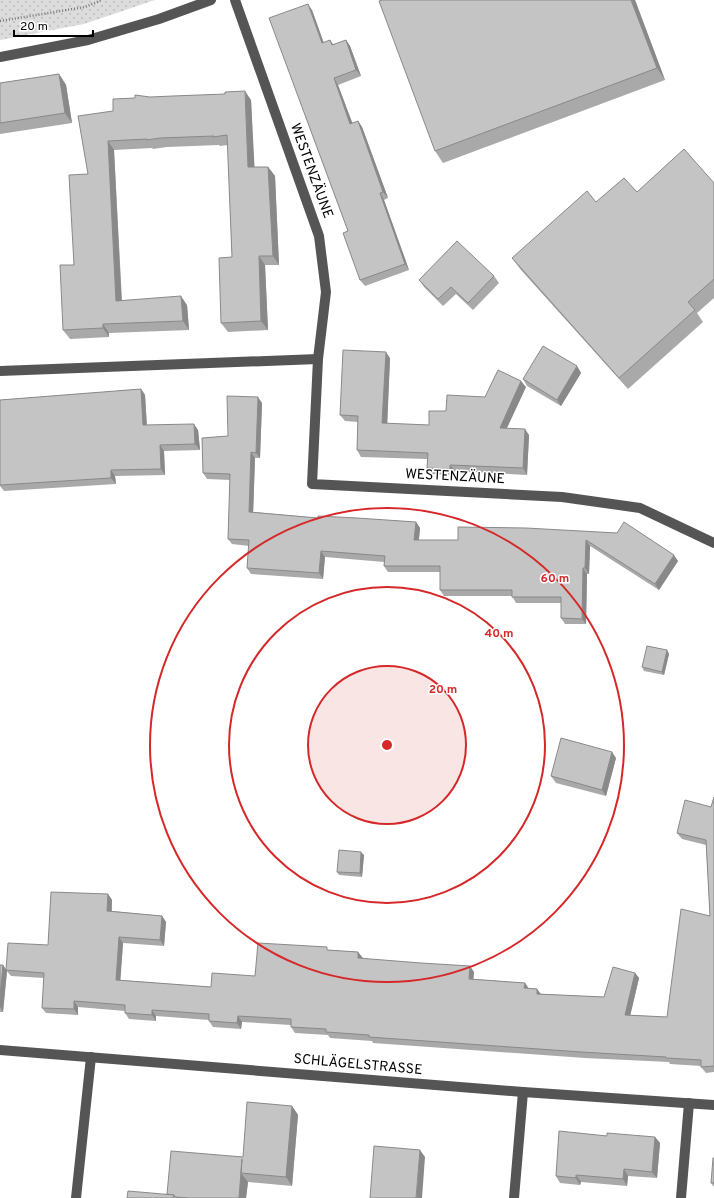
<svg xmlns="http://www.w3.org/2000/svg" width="714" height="1198" viewBox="0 0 714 1198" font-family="Overpass,sans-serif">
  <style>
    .grass { fill: url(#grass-dots) }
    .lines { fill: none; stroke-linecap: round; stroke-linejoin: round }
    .path { stroke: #777; stroke-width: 2.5; stroke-dasharray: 1 2; stroke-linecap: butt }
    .minor { stroke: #555; stroke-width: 10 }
    .wall { fill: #a9a9a9 }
    .shaded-wall { fill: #898989 }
    .building { fill: #c4c4c4; stroke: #898989 }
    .ring { fill: none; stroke: #d62828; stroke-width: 2 }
    .labels { text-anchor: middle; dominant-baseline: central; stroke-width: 3; stroke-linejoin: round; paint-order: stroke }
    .street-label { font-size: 14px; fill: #000; stroke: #fff }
    .centre { fill: #d62828; stroke: #fff; stroke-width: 2 }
    .ring-label { font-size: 12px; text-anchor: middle; font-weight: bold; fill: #d62828; stroke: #fff; stroke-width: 3; stroke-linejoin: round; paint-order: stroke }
  </style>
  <defs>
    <pattern id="grass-dots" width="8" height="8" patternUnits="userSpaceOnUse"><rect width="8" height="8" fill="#dcdcdc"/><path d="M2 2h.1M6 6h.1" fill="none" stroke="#bbb" stroke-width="1.8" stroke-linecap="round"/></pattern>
  </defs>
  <rect width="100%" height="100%" fill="#fff"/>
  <polygon class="grass" points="0,0 155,0 84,24 0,40"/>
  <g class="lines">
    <polyline class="path" points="0,21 85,7 102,0"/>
    <g class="minor">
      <polyline points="235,0 319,236 326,292 318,359 312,484 562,497 640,508 714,543"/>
      <polyline points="0,57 88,40 159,19 211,0"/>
      <polyline points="0,371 318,359"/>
      <polyline points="0,1050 523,1092 714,1105"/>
      <polyline points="76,1198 91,1057"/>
      <polyline points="514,1198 523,1092"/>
      <polyline points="681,1198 689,1103"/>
    </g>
  </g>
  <g class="wall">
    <polygon points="382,0 635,0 665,80 443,163 435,151"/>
    <polygon points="312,10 324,43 330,40 334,45 346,40 350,46 361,76 338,85 352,123 358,121 362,127 388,198 384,200 409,270 365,286 360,280 348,231"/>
    <polygon points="59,74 66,85 72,123 0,134 0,83"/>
    <polygon points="150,97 251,100 254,167 268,167 275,176 279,265 265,265 268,330 228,332 221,323 232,257 228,145 220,146 219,145 167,147 153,149 152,148 114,150 122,300 187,305 189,330 109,333 109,337 70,339 63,330 88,174 113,111"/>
    <polygon points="714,183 714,298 697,313 703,322 628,389 521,270 512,258 596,202 637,192"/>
    <polygon points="494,276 499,283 473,310 456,294 443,306 424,287 419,280"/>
    <polygon points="390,358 387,424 429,425 446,411 485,397 526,387 507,428 529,435 527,475 455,471 455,475 431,474 427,468 427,459 361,457 357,450 358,422 345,421 340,415"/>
    <polygon points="577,366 581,373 561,406 527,386 523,379"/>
    <polygon points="141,389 145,395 147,425 198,430 200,450 164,451 165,475 115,476 116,484 4,491 0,486 0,400"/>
    <polygon points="262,403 260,458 255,458 253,512 318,518 416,522 420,528 419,540 458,540 617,533 678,561 659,590 590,546 589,574 587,574 586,624 565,624 561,618 561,603 516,603 512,596 444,596 440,590 440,572 388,572 384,566 384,562 325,557 323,579 251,574 247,568 249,546 232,544 228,539 230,480 207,479 203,473 228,436"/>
    <polygon points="667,650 669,654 664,675 644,671 642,667"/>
    <polygon points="616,758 606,796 556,783 551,776"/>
    <polygon points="714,797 714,1072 706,1073 701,1067 701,1066 670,1064 669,1062 585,1058 373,1043 372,1041 330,1038 328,1035 295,1033 291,1027 291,1025 242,1022 241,1029 213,1027 209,1021 209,1020 156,1016 156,1021 129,1019 125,1013 125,1011 78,1007 78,1015 46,1013 42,1008 44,978 11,976 6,970 48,945 108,894 112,900 112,911 162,916 166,922 164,946 123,943 120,980 211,987 255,976 329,950 358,952 362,958 474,972 473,979 525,983 528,988 537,989 541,994 604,997 635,973 639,978 630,1015 667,1017 710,916 706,845 682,839 677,833 711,807"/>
    <polygon points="364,855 362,877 339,875 337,872"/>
    <polygon points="0,965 3,965 7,971 3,1012 0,1012"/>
    <polygon points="292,1106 298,1115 292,1186 248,1182 246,1198 127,1198 167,1194 243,1157"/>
    <polygon points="607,1136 655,1137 660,1143 657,1178 628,1176 627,1186 581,1182 580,1185 560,1183 556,1176"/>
    <polygon points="714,1158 714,1187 711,1183"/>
  </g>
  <g class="shaded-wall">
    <polygon points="631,0 635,0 665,80 657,68"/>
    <polygon points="308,4 312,10 326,50 322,43"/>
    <polygon points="346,40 350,46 361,76 356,70"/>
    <polygon points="59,74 66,85 72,123 65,113"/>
    <polygon points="334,78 338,85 355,130 350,124"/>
    <polygon points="245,91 251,100 255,176 248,167"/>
    <polygon points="358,121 362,127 388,198 383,192"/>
    <polygon points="108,141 114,150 122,310 116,301"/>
    <polygon points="268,167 275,176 279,265 273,256"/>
    <polygon points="380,193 384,200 409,270 405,264"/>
    <polygon points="259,256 265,265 268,330 261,321"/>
    <polygon points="181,296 187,305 189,330 183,321"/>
    <polygon points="103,324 109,333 109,337 103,328"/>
    <polygon points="386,352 390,358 387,430 382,423"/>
    <polygon points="577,366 581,373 561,406 557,400"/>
    <polygon points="521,381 526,387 504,434 500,428"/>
    <polygon points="141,389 145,395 147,431 143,425"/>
    <polygon points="258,397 262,403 260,458 256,453"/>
    <polygon points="194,424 198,430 200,450 195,444"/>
    <polygon points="525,429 529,435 527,475 523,468"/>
    <polygon points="160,445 164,451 165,475 161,469"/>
    <polygon points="251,452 255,458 253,518 249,512"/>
    <polygon points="450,465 455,471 455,475 450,469"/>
    <polygon points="111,470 115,476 116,484 111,478"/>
    <polygon points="416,522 420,528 418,546 414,540"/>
    <polygon points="586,540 590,546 589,574 585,568"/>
    <polygon points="321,551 325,557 323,579 319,573"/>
    <polygon points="674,555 678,561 659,590 655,584"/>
    <polygon points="583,568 587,574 586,624 582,619"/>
    <polygon points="667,650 669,654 664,675 662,672"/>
    <polygon points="612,752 616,758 606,796 602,790"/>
    <polygon points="361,852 364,855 362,877 360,873"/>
    <polygon points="108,894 112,900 111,917 107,911"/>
    <polygon points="162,916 166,922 164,946 160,940"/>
    <polygon points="119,937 123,943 120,986 116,980"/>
    <polygon points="358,952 363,958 358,958"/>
    <polygon points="3,965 7,971 3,1012 0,1007 0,996"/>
    <polygon points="470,966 474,972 473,985 469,979"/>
    <polygon points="635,973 639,978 629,1021 625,1015"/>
    <polygon points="525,983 529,989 524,988"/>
    <polygon points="537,989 541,995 537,994"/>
    <polygon points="74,1001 78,1007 78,1015 74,1009"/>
    <polygon points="152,1010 156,1016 156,1021 152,1015"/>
    <polygon points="238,1016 242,1022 241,1029 237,1023"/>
    <polygon points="292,1106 298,1115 292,1186 286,1177"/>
    <polygon points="655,1137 660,1143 657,1178 652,1172"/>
    <polygon points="420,1150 425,1157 422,1198 416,1198"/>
    <polygon points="242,1159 241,1173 248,1182 246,1198 239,1198"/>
    <polygon points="624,1169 628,1176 627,1186 623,1179"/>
    <polygon points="576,1175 581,1182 580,1185 576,1178"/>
  </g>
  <g class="building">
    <polygon points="382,0 631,0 657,68 435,151 379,1"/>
    <polygon points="308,4 322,43 330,40 332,45 346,40 356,70 334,78 350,124 358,121 383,192 380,193 405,264 360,280 343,233 348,231 269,18"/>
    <polygon points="59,74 65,113 0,123 0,83"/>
    <polygon points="245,91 248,167 268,167 273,256 259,256 261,321 221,323 219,258 232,257 227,135 213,137 214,136 160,138 147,140 147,139 108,141 116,301 181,296 183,321 103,324 103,328 63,330 60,265 74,265 69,175 88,174 78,116 113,111 113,99 135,98 135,95 150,97 173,96 225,94 225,92"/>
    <polygon points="684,149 714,183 714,279 688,302 695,310 619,378 512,258 587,191 596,202 624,178 637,192"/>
    <polygon points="457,241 494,276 468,303 451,287 438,299 419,280"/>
    <polygon points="543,346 577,366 557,400 523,379"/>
    <polygon points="343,350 386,352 382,423 429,425 429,411 446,411 447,395 485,397 498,370 521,381 500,428 525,429 523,468 450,465 450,469 427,468 428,453 357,450 358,416 340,415"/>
    <polygon points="141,389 143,425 194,424 195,444 160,445 161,469 111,470 111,478 0,485 0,400"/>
    <polygon points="227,396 258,397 256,453 251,452 249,512 318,518 318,516 357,518 416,522 414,540 458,540 458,527 526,528 617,533 624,522 674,555 655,584 586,540 585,568 583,568 582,619 561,618 561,597 512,597 512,590 440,590 440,566 384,566 385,556 321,551 319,573 247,568 249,540 228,539 230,474 203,473 202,438 228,436"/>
    <polygon points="647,646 667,650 662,672 642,667"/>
    <polygon points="561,738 612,752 602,790 551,776"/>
    <polygon points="714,797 714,1066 701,1067 701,1060 666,1058 666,1057 581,1052 369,1037 369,1035 326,1032 326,1029 291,1027 291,1019 238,1016 237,1023 209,1021 209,1014 152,1010 152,1015 125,1013 125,1005 74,1001 74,1009 42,1008 44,973 6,970 8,943 48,945 51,892 108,894 107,911 162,916 160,940 119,937 116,980 211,987 212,973 255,976 258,943 327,947 327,950 358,952 358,958 421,963 470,966 469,979 525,983 524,988 537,989 537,994 604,997 613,967 635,973 625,1015 667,1017 681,909 710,916 706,840 677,833 685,800 711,807"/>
    <polygon points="339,850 361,852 360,873 337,872"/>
    <polygon points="0,965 3,965 0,996"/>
    <polygon points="247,1102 292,1106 286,1177 241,1173 242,1159 239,1198 190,1198 175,1197 174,1195 167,1194 171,1151 243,1157"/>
    <polygon points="559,1131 607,1136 607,1133 655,1137 652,1172 624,1169 623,1179 576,1175 576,1178 556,1176"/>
    <polygon points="374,1146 420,1150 416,1198 370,1198"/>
    <polygon points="713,1158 714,1158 714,1183 711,1183"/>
    <polygon points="128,1191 174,1195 173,1198 127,1198"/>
  </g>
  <circle cx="387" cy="745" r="79" fill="#d62828" fill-opacity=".12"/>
  <g class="ring">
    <circle cx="387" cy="745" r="79"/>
    <circle cx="387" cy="745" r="158"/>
    <circle cx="387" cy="745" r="237"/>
  </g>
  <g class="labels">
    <g class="street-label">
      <text transform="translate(311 171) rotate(70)">WESTENZÄUNE</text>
      <text transform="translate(455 477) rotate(3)">WESTENZÄUNE</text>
      <text transform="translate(358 1065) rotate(5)">SCHLÄGELSTRASSE</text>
    </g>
  </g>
  <circle cx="387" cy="745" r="6" class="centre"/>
  <g class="ring-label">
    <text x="555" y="582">60 m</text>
    <text x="499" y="637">40 m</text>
    <text x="443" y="693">20 m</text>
  </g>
  <path d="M14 30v6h79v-6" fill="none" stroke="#000000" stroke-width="2"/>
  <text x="20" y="30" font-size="12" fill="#000000" stroke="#ffffff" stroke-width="3" paint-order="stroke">20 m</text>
</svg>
